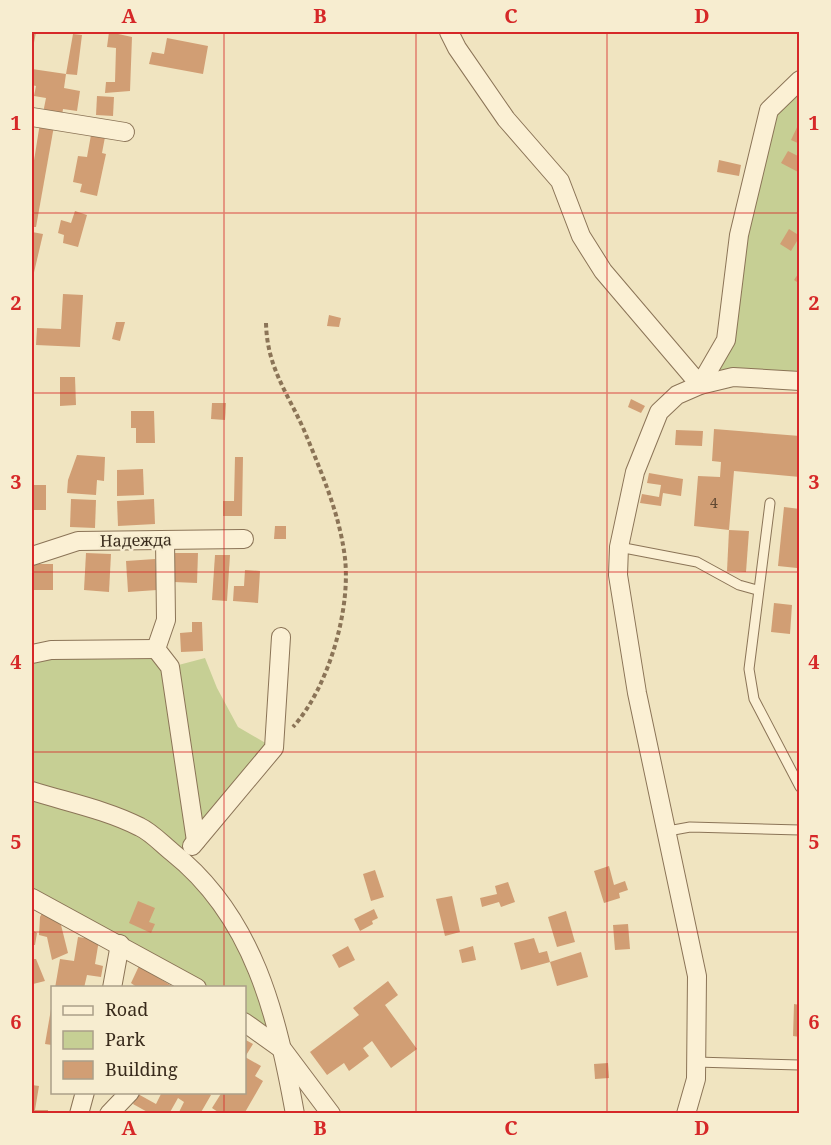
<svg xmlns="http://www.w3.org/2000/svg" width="831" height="1145" viewBox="0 0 831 1145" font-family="'Noto Serif',serif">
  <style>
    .green { fill: #c6cf94 }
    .building { fill: #d19e74 }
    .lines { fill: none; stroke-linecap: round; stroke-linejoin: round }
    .lane-casing { stroke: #8b7457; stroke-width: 11 }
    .street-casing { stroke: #8b7457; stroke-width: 20 }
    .path { stroke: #8b7457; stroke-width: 4; stroke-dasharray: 4.5 3; stroke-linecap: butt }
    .lane { stroke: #fbf0d4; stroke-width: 9 }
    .street { stroke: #fbf0d4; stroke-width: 18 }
    .grid { fill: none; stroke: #d62828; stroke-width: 1.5; stroke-opacity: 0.55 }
    .labels { text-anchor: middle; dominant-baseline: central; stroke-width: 4.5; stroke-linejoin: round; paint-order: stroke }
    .number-label { font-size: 14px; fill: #5f4832 }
    .street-label { font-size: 16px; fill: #392b1c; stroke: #f7edd0 }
    .neatline { fill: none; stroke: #d62828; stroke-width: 2 }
    .grid-label { font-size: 20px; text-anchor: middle; font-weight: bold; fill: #d62828 }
  </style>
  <rect width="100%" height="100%" fill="#f0e4c0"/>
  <g class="green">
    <polygon points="799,84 799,381 700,385 726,340 769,110"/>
    <polygon points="156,649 171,667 205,658 217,688 238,727 274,748 181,859 210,886 283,1050 245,1022 244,988 197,987 32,898 32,654"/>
  </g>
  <g class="building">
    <polygon points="32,32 36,32 33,48 32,48"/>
    <polygon points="109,32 132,37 130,91 105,93 106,82 115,82 116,48 107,47"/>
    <polygon points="73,34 82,35 77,75 66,74 64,88 80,91 77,111 63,109 62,116 43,113 46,98 34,96 36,86 32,85 32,69 66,74"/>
    <polygon points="167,38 208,46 203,74 149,64 152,52 164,54"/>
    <polygon points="97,96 114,97 113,116 96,115"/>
    <polygon points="800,121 800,144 791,140"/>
    <polygon points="40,123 54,126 36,227 32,227 32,173"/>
    <polygon points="91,135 105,137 102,153 106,154 97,196 80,192 82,184 73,182 78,156 87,157"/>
    <polygon points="788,151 800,157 800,173 781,163"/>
    <polygon points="719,160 741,165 739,176 717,172"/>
    <polygon points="75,211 87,215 78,247 63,243 64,235 58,233 61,220 71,223"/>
    <polygon points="789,229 800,236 791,251 780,244"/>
    <polygon points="32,232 43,234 32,281"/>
    <polygon points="800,271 800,284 794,280"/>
    <polygon points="63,294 83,295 80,347 36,345 37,328 61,329"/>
    <polygon points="329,315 341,318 339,327 327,326"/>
    <polygon points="116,322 125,322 120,341 112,339"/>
    <polygon points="60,377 75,377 76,405 60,406"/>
    <polygon points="631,399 645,406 641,413 628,407"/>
    <polygon points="212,403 226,403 225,420 211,419"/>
    <polygon points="131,411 154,411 155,443 136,443 136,428 131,428"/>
    <polygon points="714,429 800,436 800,477 734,471 729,530 694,526 698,476 720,477 721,462 712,461"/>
    <polygon points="676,430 703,431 702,446 675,445"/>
    <polygon points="77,455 105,457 104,481 97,480 96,495 67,493 68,480"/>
    <polygon points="235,457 243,457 242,516 223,516 223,501 234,501"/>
    <polygon points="143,469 144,495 117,496 117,470"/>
    <polygon points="649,473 683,479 681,496 663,493 661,506 640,503 642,494 659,497 661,485 647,483"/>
    <rect x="32" y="485" width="14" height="25"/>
    <polygon points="71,499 96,500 95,528 70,527"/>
    <polygon points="154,499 155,524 118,526 117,501"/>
    <polygon points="784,507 800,509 797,568 778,566"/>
    <polygon points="275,526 286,526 286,539 274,539"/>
    <polygon points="729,530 749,531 746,572 727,571"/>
    <polygon points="86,553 111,554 109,592 84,590"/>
    <polygon points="174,553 198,553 197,583 174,582"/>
    <polygon points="215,555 230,555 227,601 212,600"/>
    <polygon points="155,559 157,590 128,592 126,561"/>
    <rect x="32" y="564" width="21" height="26"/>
    <polygon points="245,570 260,571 258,603 233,601 234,586 244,586"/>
    <polygon points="774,603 792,605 790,634 771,632"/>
    <polygon points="192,622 202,622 203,651 181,652 180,633 192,632"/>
    <polygon points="609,866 614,885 625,881 628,890 619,893 620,898 604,903 594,871"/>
    <polygon points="375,870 384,897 371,901 363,874"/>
    <polygon points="508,882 515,902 501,907 499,902 482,907 480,898 497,894 495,886"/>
    <polygon points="452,896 460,932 445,936 436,899"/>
    <polygon points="138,901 155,908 149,922 155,924 151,933 129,923"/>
    <polygon points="374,909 378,918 372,921 373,924 360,931 354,919"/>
    <polygon points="43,911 60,921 68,953 52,960 47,937 39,935 40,917"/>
    <polygon points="566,911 575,942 557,947 548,917"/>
    <polygon points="628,924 630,949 615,950 613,925"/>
    <polygon points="32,930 37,933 35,945 32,945"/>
    <polygon points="78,937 99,940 95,964 103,966 101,977 87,975 84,988 55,988 60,959 74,961"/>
    <polygon points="534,938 539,953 547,951 550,962 521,970 514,943"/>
    <polygon points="348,946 355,960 339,968 332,955"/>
    <polygon points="473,946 476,960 462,963 459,950"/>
    <polygon points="581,952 588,977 557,986 550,962"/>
    <polygon points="32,959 36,959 45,981 33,984"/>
    <polygon points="139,966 175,988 138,988 131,983"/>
    <polygon points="388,981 398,995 385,1005 417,1049 391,1068 372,1041 363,1048 369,1056 349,1071 344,1063 327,1075 310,1052 359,1015 353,1008"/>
    <polygon points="794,1004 800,1005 800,1037 793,1036"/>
    <polygon points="51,1009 52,1009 52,1045 45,1044"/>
    <polygon points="244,1039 253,1044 245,1057 261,1066 255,1076 263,1081 244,1114 221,1114 212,1108 222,1092 244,1092"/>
    <polygon points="608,1063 609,1078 595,1079 594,1064"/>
    <polygon points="32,1085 39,1086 35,1110 48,1110 48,1114 32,1114"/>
    <polygon points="162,1092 206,1092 211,1095 200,1114 178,1114 184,1102 178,1098 169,1114 151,1114 133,1104 138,1094 156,1104"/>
  </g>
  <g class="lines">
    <defs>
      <g id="lane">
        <polyline points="770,503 749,669 754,699 800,787"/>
        <polyline points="619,547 697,562 739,585 757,590"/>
        <polyline points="668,831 690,827 800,830"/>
        <polyline points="696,1062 800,1065"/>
      </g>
      <g id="street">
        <polyline points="449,32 457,48 506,119 560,181 581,236 603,271 700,385 726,340 739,235 769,110 800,80"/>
        <polyline points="32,117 125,132"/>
        <polyline points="165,540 166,620 156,649 170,667 196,841"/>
        <polyline points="32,556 78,541 244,539"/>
        <polyline points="32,654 51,650 156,649"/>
        <path d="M32 791C67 802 107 810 140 827 151 832 162 844 172 852 254 917 277 1015 295 1114"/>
        <polyline points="192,846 274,748 281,637"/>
        <polyline points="32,898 197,988"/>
        <polyline points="112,988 120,944"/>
        <polyline points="244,1022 283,1050 331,1114"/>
        <polyline points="79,1114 85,1092"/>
        <polyline points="109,1114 130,1092"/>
        <polyline points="686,1114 696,1079 697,976 637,693 618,575 619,547 635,472 659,412 677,395 700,385 733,377 800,381"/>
      </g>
    </defs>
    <use href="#lane" class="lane-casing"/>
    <use href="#street" class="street-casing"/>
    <path class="path" d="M266 323C267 367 287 392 304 430 320 469 338 510 344 551 353 605 329 687 293 727"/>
    <use href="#lane" class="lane"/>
    <use href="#street" class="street"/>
  </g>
  <path class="grid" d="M224 32V988M416 32V1114M607 32V1114M32 213H800M32 393H800M32 572H800M32 752H800M32 932H800M224 1092V1114"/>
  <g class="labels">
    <g class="number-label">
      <text x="714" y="502">4</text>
    </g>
    <g class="street-label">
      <text transform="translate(136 540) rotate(-1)">Надежда</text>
    </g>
  </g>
  <rect width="831" height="1145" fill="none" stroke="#f7edd0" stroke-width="66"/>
  <rect x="51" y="986" width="195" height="108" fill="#f7edd0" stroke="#ab9f88" stroke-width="1.5"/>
  <rect x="63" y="1006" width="30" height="9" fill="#fbf0d4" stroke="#ab9f88" stroke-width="1.5"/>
  <text x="105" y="1016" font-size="18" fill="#392b1c">Road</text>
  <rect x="63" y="1031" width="30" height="18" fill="#c6cf94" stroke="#ab9f88" stroke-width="1.5"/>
  <text x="105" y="1046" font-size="18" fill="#392b1c">Park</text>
  <rect x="63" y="1061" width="30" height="18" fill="#d19e74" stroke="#ab9f88" stroke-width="1.5"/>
  <text x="105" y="1076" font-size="18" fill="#392b1c">Building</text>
  <rect x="33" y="33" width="765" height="1079" class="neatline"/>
  <g class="grid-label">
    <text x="129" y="23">A</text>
    <text x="320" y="23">B</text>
    <text x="511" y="23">C</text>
    <text x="702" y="23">D</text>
    <text x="16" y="130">1</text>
    <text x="814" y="130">1</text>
    <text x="16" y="310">2</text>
    <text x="814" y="310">2</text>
    <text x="16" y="489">3</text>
    <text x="814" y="489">3</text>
    <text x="16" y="669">4</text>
    <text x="814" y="669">4</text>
    <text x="16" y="849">5</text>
    <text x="814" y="849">5</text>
    <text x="16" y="1029">6</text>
    <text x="814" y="1029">6</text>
    <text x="129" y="1135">A</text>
    <text x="320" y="1135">B</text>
    <text x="511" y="1135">C</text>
    <text x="702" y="1135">D</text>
  </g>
</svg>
